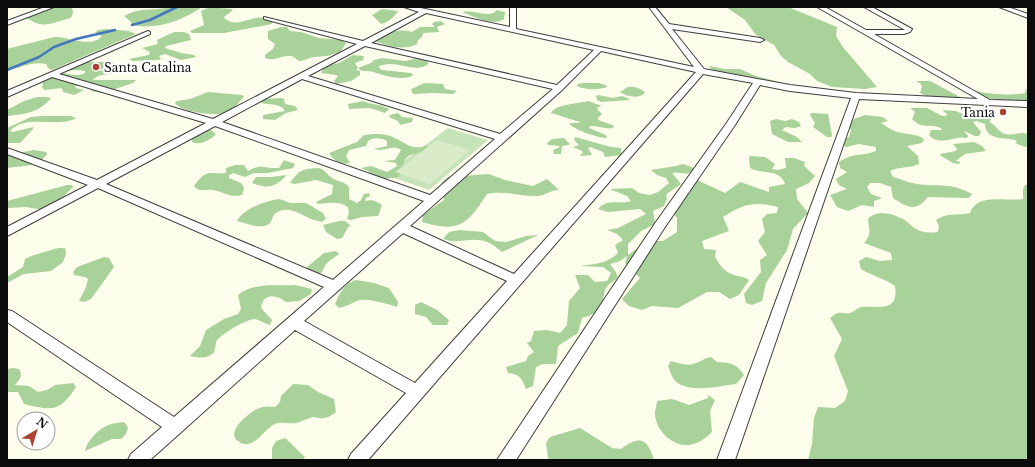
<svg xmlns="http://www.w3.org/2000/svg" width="1035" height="467" viewBox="0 0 1035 467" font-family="'Libre Baskerville',serif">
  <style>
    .green { fill: #c7e3b9 }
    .forest { fill: #a9d29a }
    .pitch { fill: #daebca }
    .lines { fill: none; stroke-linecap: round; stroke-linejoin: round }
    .stream { stroke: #4577be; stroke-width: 2.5 }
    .minor-casing { stroke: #3e3e3e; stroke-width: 2 }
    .minor { fill: #fff; fill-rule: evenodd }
    .poi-dot { fill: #ab4333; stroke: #fff; stroke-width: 1.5 }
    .labels { text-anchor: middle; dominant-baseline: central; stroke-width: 4; stroke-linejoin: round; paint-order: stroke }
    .far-poi-label { font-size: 12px; fill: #0b0b0b; stroke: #fff; text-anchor: start }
  </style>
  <rect width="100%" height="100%" fill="#fdfdeb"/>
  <polygon class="green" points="448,128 488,140 429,190 386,175"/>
  <g class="forest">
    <path d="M49 7H72L73 13 71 18C62 20 49 26 39 24 34 23 30 19 25 18Z"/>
    <path d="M171 7H202C182 21 156 30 132 25L131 22 124 16C139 7 155 11 171 7Z"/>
    <path d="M210 7 231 9 233 10 224 17 225 19C240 30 255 10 272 21V24L224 33H192L190 31 204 25 201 11Z"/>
    <polygon points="726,7 788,7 837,27 836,36 842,46 877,87 865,89 832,87 817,81 810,74 788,62 781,56 774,45 756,35 745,20"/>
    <path d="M382 9 398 11C395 16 388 23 381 24L372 15Z"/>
    <path d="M496 10 505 12 504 19C492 27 473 16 462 12 474 9 484 18 495 12Z"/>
    <path d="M441 21 445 24 437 27 439 32 423 33 422 37 418 40 417 44C405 51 387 46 375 41 387 33 397 28 412 32L420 27H435L432 24 434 22Z"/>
    <path d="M281 27H287L290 31 301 32 319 38 341 40 346 43 341 51 337 53 328 56 313 57 301 61C296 61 295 56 290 56 281 55 274 62 265 58V55L273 49 275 44 268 39V31Z"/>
    <path d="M106 29 129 31 136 34 52 70 48 68 46 64C32 61 21 68 7 70V49L54 37C68 36 91 49 102 36L95 33 98 30Z"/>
    <polygon points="174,32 184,32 189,34 191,40 166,46 165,48 181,53 194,55 196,57 181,60 165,54 159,56 161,59 158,60 133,61 129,59 149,55 150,52 142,48 158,44 157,40 159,39"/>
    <path d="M353 55 364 56 363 60 355 63 358 68 371 63 374 60 382 58 405 61 418 58 426 60 429 63C417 76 394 57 378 67L382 70 411 73 413 75C405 82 382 75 373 72 367 70 363 73 358 68L356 70 360 71V75L351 81 336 84 334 81 338 76 336 75 321 73 325 66 339 63Z"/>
    <path d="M86 62H112L117 66C110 71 101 68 93 70V71L117 70 120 71C112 76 99 72 93 80H136L133 83 103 93 91 91 92 89 80 85 75 86 76 88 84 90 74 95 63 92 62 88 45 90 42 88 43 83H37L36 79C43 75 55 72 62 73 71 74 76 77 85 73V71L77 70 64 71Z"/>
    <polygon points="710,66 725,69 740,69 756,76 790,85 740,78 716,72 709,67"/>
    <polygon points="916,81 930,81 962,98 933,99 920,93 922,87 921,84"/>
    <polygon points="425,83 443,84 445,89 457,91 453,94 433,93 413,94 411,89"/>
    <path d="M583 83H598L606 85 607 87C599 90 584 90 577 86L578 84Z"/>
    <path d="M628 87C633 86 642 88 645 93 639 99 627 97 620 92Z"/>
    <path d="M968 89C983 94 1010 96 1026 93L1024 89 1028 92V101L1023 102C1004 101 984 101 968 89Z"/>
    <path d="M208 92 241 95 244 96 243 98C240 101 236 106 233 110 223 118 182 113 175 103L177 101 190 99Z"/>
    <polygon points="598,95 613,98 622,96 629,99 629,100 601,102 597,100 596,96"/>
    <path d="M37 97H46L51 98C39 113 24 114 7 116V110L24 101Z"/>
    <path d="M281 98 284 99 285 104 295 106 298 110 286 113 275 120 263 119V115L285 111C281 103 269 105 261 103L264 99Z"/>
    <path d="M363 101C371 105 382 104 389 109L385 113 370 108 349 109 348 104Z"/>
    <path d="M588 101 602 106 598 107 597 109 602 114 598 118V120L613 125 614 127C608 131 599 125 590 126L589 128 606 135 607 138C599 138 573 130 569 123H578L580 122 551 113C557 103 579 104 588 101Z"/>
    <path d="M910 108H927L942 116H946L947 114 942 110 956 111 971 118 978 117 977 113C982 111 987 113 992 115L990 119V122C995 125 1001 134 1005 134 1013 136 1020 131 1028 134V146L1025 147 1015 143 1017 142 1015 140C1004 137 986 141 985 124L976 121 973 122 981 132 979 136H975L964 131 968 136 967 138C964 138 960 137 957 138 947 140 937 144 929 135L931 130H941L942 129C931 122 924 131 912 119L915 112Z"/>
    <polygon points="398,113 402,117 413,118 412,122 400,125 398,121 389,117 390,115"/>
    <polygon points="811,113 830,114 828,114 832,135 831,137 827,137 813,127 815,123 810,115"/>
    <path d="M865 115 883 117 888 121 881 123C886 126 892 131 898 132 908 135 915 133 924 139L922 143 907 146 918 156 919 164C909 169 899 166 890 171L893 177C901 179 909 183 917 184 939 187 950 182 972 194L969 198 928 197C916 212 908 208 893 198L891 187 880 183H870L867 187 871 194 882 198 874 201V207L862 205 848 211 837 207 830 195 847 189 839 185 836 179 847 172 840 168 839 162C854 152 860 157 876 151V147L859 144 846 147 840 143 842 139 849 137 851 130 847 125 854 119Z"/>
    <path d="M41 116H71L76 118C57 129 27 113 10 131L13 132 33 127V129L20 143H7V128L31 117Z"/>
    <polygon points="776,119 785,121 792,119 799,122 801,126 795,128 786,127 782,130 797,137 802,142 788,142 772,134 770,121"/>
    <path d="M211 130 216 134C210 140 200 146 192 142V139L200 132Z"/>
    <path d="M373 134C379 134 384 134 390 136 403 140 409 151 425 146L424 145 428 146 429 149C405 159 408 149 399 177L384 179 374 178 368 171 361 168 371 166 387 172 397 166 396 163 384 161 395 160 401 150C392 144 384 153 374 149L387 146V141C381 138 374 137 368 141L366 146 349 150 346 156 350 163C341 165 334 161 329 153L357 142 364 135Z"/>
    <polygon points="575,137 611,147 621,148 621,155 605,157 603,152 590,147 588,148 592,155 581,156 580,155 583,153 582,151 573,147 579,145 574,140"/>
    <polygon points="564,138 569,143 569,145 562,146 561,154 554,154 553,150 558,148 560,146 548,145 547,143 552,139"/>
    <polygon points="974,142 982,146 986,151 965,154 957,160 956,161 961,162 958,164 953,163 941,156 940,154 956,151 957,149 953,144"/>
    <path d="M34 150 46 152 47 154C39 167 21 166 7 168V155Z"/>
    <path d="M750 156 765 157 775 164 772 169 777 170 786 168 785 158H794L805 162 804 166 815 176 809 183 796 189 797 199 808 213 793 229 787 250 766 283 762 301 752 305 746 303 744 294 761 272 760 260 767 255 758 241 765 232 762 219 767 214 777 213 778 207C754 201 743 204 723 217L729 231 702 241 704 249 716 250 715 257C720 265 724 272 734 275 740 277 743 276 749 280L739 295 730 299 719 292H707L678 308 652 306 642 310 629 306 622 299 640 278 625 263 627 256 620 261 610 264C626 284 612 276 605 290 604 292 604 297 603 299 601 312 593 315 582 318L578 333 558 346 556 364H542L536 367 533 386 526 389C522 379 520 374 508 373L506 367 526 361 528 356 534 352 527 343 531 341 534 331 547 330 560 333 567 325 569 301 580 288 575 275H588L595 282 607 281 611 273 603 267 580 266C594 264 607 264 618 253L615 245 623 240 617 234 607 230 618 228 646 214 640 209 608 212 598 209C608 198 619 205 631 201L627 196 610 189 632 188 639 193 650 195 658 192 669 183 666 178 657 175 651 170 676 166 683 164 694 168 690 173C684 175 679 171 672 173L681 184 668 193 666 195 667 199 664 206 653 211 655 222 653 225 641 231 628 244V255L642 245 651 241H663L677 232V218L672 212 679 208 678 196 697 180 725 193 740 182 769 192V187L785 184C780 168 762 175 750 168L749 158Z"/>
    <path d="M284 160 295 164 293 168 268 173H254L245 177 233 173 229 175V178L241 183 244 188 242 195C230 198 224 192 213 190 206 189 199 193 194 186 198 180 204 172 212 173 217 173 221 174 226 173V168L235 165H244L248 171C261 163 266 169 279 168Z"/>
    <path d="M319 168C326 170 327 175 332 178 338 182 344 181 349 187V199L357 203 361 200 364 194 369 193 370 196 366 198 365 201C372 199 376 201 382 205L378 216 362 217 351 220 347 219 349 212 348 207C339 201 329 203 318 204L316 202 332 194 333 185 316 180 295 184 290 183C300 169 303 169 319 168Z"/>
    <path d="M489 174 505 180 533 186 547 179 559 190C550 190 543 197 535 196 518 196 503 190 487 194 467 225 459 233 422 222L423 215 444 200 442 182 448 177Z"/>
    <path d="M287 175C274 188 269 189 252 183L256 177H271Z"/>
    <polygon points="67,185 72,185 73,187 57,203 43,210 26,207 7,208 7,201"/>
    <path d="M1025 185H1028V460H808L812 444 814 418 818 407 835 408 845 401 848 391 834 356 842 339 830 318C840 310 839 314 850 313 854 312 857 308 861 307 878 305 899 314 895 286 884 278 872 276 861 269L859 261 866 257 880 261 892 260 891 253 864 243C872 234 869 230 868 219 877 209 895 214 906 221 909 223 912 227 916 229 923 233 930 233 938 232L939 226 936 220C947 212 958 216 970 213 977 192 1007 202 1023 199V189Z"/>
    <path d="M278 199 283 200 290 203H306L323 213 326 219 322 222C320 221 317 221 314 220 302 216 289 204 276 213 271 216 273 223 267 225 259 229 245 223 237 221 244 208 264 202 278 199Z"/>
    <polygon points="339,221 345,221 351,226 348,227 342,238 337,239 326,232 323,225"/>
    <path d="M460 230 483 232 495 241 506 242 526 236 538 235 502 252C495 246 487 240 477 240 464 239 457 244 443 239L449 232Z"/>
    <polygon points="58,248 65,248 66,254 63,262 51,271 24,274 7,283 7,277 23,267 25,259 31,256"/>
    <path d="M336 251 339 254C336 257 331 259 328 262 321 269 325 274 313 278L307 267 324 253Z"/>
    <polygon points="104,257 109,258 114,267 91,299 84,302 79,301 86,287 88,279 85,277 74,275 73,272 77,267"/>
    <path d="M356 280 374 283 389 288 398 302 397 307C388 304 365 297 357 301 351 304 346 306 339 308L335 304C340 293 343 284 356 280Z"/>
    <path d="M295 285 312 289 311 294 299 301 286 302C277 295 263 292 261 308L272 320 270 325C265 324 260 320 255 319 248 318 222 334 217 340 215 343 216 348 214 352 209 359 197 358 190 356L200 346 206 330 224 319 238 314 241 309 238 295C253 282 276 286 295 285Z"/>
    <polygon points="421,302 437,310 449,320 447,325 433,325 426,317 415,314 415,305"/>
    <path d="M711 357 717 362C730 363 736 363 744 375L736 384C719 386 684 395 673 378 671 375 670 370 668 366L671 361C678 363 686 366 693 364 700 362 704 358 711 357Z"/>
    <path d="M13 368 19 369C23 376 20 379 15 385L29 386 38 392 47 390 55 385 73 383 76 387C60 412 52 411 24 404L18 392H7V369Z"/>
    <path d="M293 384 308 385 318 392 334 399 336 412C331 416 326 419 319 418 317 418 315 417 313 417 307 418 302 422 296 423 290 424 283 422 277 423 264 427 254 453 238 441 225 432 249 413 257 409 263 406 268 406 275 407L280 402 281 396Z"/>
    <path d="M708 395 715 400 710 411 712 432C707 437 700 442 694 444 675 450 655 431 655 413 655 409 657 404 657 401L672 399 689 405 708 398Z"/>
    <path d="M124 422 128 427 126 434 121 439H112L85 451C87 441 97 430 108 425 113 423 119 423 124 422Z"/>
    <path d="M580 428 612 448 621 449C639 436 647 437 654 460H549L548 458 546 443 550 437Z"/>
    <polygon points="285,438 305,457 303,460 272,460 272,448 276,441"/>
  </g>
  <polygon class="pitch" points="437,140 470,150 430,184 395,172"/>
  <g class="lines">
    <g class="stream">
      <polyline points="132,25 150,20 177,7"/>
      <polyline points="7,70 39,57 54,47 76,39 115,30"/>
    </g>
    <defs>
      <g id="minor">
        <polygon points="45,7 54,7 7,25 7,21"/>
        <path d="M404 7H416L510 27V7H516V29L694 67 649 7H655L669 24 760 38 764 40 760 42 672 29 704 69 790 85 856 93 978 99 817 7H825L866 30H905L864 7H872L912 29 910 32 904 34H874L990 100 1028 101V107L859 99 735 460H717L851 98 790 91 760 85 735 125 665 227 516 460H497L656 222 726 124 753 83 703 74 368 460H348L351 454 406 393 295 330 150 460H128L131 454 162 427 7 322V310L12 311 174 417 324 287 98 188 7 236V227L88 185 7 154V148L97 180 206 123 52 77 7 97V91L148 31 150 32V34L59 74 213 119 357 44 264 19V17L363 41 419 12ZM426 13 594 50 557 85 371 43ZM365 46 553 89 500 134 308 76ZM601 51 696 72 514 274 410 226 562 90ZM302 79 495 139 430 195 222 122ZM215 126 424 201 333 280 106 184ZM403 233 507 281 415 383 304 321Z"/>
        <polygon points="999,7 1008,7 1028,14 1028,18"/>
      </g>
    </defs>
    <use href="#minor" class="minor-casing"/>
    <use href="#minor" class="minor"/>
  </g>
  <g class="poi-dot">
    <circle cx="96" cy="67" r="4"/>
    <circle cx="1003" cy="112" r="4"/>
  </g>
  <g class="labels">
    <g class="far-poi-label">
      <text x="104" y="67">Santa Catalina</text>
      <text x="995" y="112" text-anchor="end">Tania</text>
    </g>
  </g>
  <rect width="1035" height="467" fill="none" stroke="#0b0b0b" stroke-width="16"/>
  <g transform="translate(36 431) rotate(38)"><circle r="19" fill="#ffffff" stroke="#9d9d9d"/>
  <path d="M0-3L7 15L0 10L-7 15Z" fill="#ab4333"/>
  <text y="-6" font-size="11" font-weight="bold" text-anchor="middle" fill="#0b0b0b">N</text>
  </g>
</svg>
